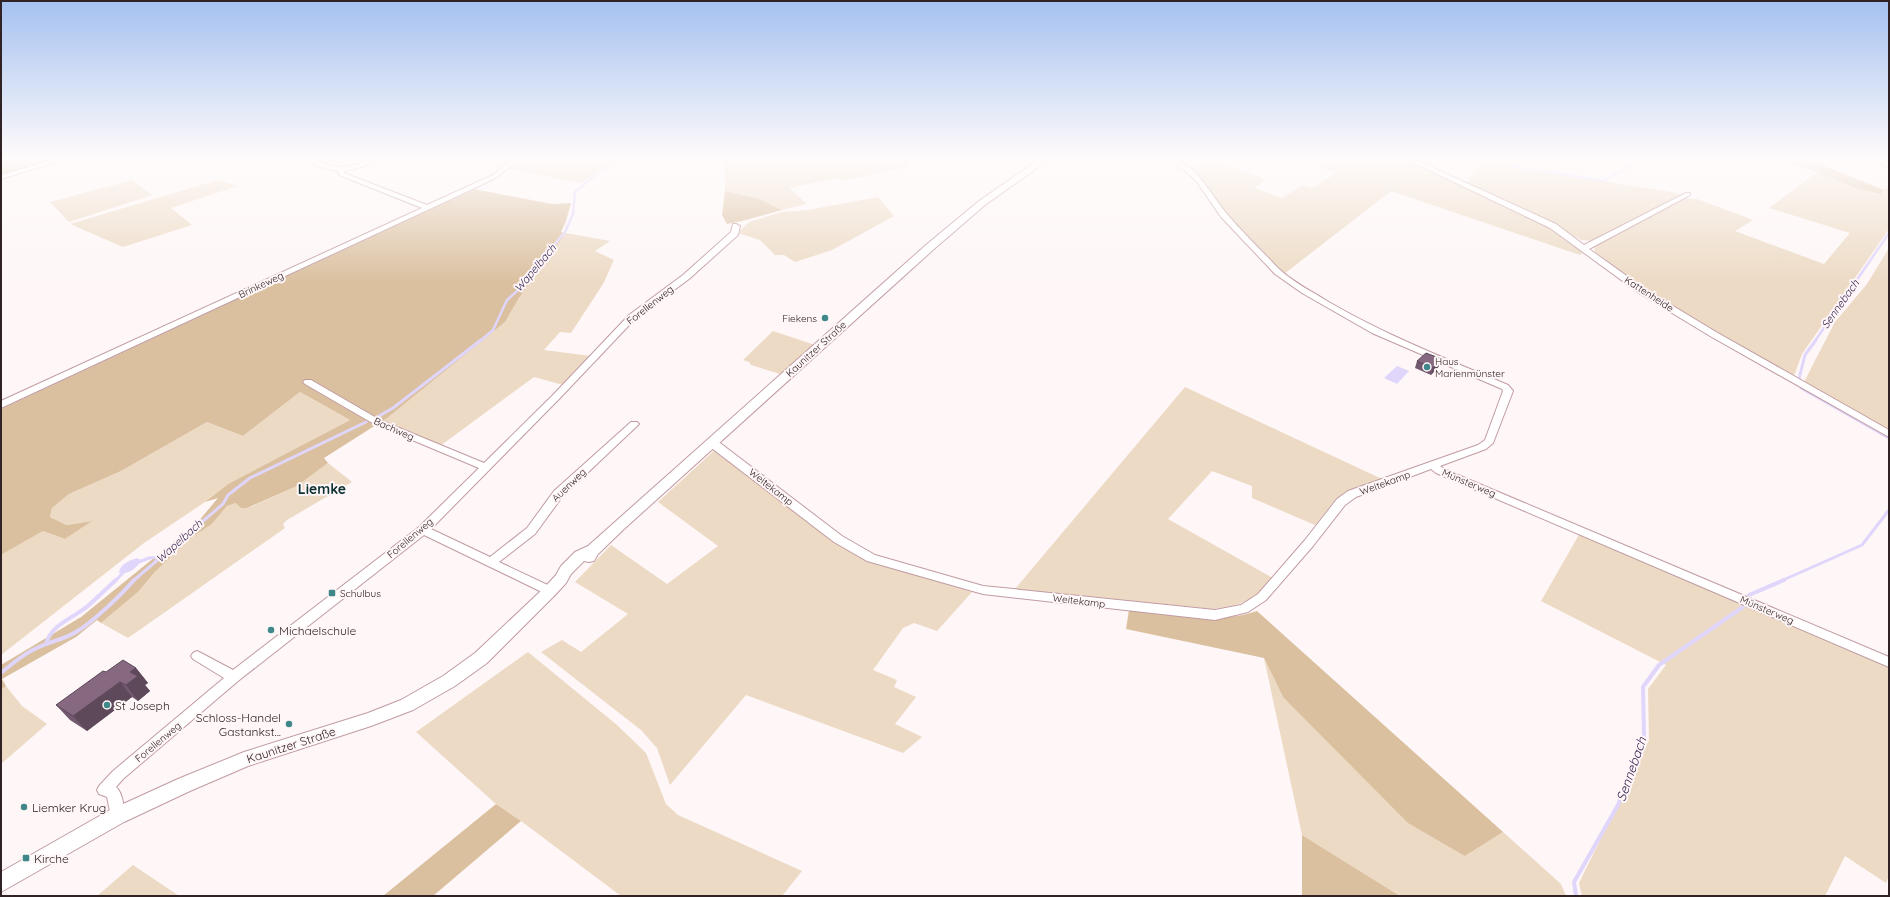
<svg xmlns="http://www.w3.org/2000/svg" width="1890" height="897" viewBox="0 0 1890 897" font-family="Quicksand,sans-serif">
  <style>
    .green { fill: #ecdac4 }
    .forest { fill: #dac09f }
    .water { fill: #e0d5fb }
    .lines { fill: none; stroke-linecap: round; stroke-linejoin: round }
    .stream-far2 { stroke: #e0d5fb; stroke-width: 2.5 }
    .stream-far1 { stroke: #e0d5fb; stroke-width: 3 }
    .stream { stroke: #e0d5fb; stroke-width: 4 }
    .minor-casing { stroke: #c19ba2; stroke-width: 2 }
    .tertiary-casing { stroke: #c19ba2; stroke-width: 2 }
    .minor { fill: #fff; fill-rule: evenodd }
    .tertiary { fill: #fff; fill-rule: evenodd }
    .wall { fill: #73596f }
    .shaded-wall { fill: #5e495a }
    .building { fill: #866881; stroke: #5e495a }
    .poi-dot { fill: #3f8788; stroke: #fef6f7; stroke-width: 1.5 }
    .labels { text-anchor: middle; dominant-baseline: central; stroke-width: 4; stroke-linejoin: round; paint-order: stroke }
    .street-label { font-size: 10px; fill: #312225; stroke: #fef6f7 }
    .poi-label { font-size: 10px; fill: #312225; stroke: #fef6f7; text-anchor: start }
    .water-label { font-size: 11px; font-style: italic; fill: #301f4e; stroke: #fef6f7 }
    .near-poi-label { font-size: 12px; fill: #312225; stroke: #fef6f7; text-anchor: start }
    .near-street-label { font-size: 12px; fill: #312225; stroke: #fef6f7 }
    .near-water-label { font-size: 13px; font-style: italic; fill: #301f4e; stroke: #fef6f7 }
    .district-label { font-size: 14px; font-weight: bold; fill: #0e3132; stroke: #fef6f7 }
  </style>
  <rect width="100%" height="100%" fill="#fef6f7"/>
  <g class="green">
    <polygon points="522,158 615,158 582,183 508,169"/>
    <polygon points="725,158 908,158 909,166 844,181 836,178 789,188 807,204 782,210 759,199 725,191"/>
    <polygon points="1331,158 1401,158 1518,212 1549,228 1585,251 1580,255 1391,191 1284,274 1227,214 1202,180 1191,169 1209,161 1263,178 1264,181 1254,188 1282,198 1303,185 1313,188 1336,173 1318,166"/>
    <polygon points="1482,162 1684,194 1593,241 1581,240 1549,221 1467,183"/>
    <path d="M1817 172 1855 188 1881 194 1889 185V229L1802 354 1794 376C1726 338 1657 301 1595 252L1594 245 1683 198 1697 199 1753 220 1735 231 1824 264 1850 233 1769 208Z"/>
    <polygon points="132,180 152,195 69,222 50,202"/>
    <polygon points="218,180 238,186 171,208 192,225 123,247 70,224"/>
    <polygon points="878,197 894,216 832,250 795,262 784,255 775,255 760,240 738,233 749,222 782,212 808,210"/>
    <polygon points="566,233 610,241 595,251 614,260 603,284 571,333 560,332 544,350 591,356 563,385 534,377 440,446 382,421 505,322 519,298"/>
    <polygon points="1889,248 1889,430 1804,382 1835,322 1867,284"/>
    <polygon points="773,331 815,345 780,374 751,365 749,362 743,360"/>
    <path d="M1185 387 1382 479 1347 493 1335 500 1315 525 1252 498V486L1212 471 1168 519 1273 578C1250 602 1246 604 1213 609L1015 589Z"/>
    <polygon points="300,392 350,420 228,484 205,502 144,543 1,655 1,555 43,531 65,539 91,521 68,525 50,517 52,508 69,494 121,471 207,422 243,436"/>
    <polygon points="716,449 870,561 972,592 937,631 914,623 903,628 873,670 897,680 894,687 916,697 895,724 922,737 903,753 746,695 670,785 657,748 641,730 541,652 562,640 581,652 628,614 575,582 611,545 667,584 718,546 658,502"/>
    <polygon points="328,463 352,482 287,520 283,524 285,528 128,638 101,623 138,592 154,573 188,540 212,524 227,506 236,503 247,508 253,506 297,486"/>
    <polygon points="1580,533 1889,668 1889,875 1886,883 1845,856 1825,896 1582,896 1579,883 1649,740 1648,689 1666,665 1541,601"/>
    <polygon points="528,652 617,725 646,753 666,804 678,815 802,871 782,896 621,896 521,821 496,804 416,732"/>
    <polygon points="1264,658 1283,697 1465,856 1503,832 1561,884 1566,896 1400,896 1302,835"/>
    <polygon points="6,686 22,706 47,724 1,764 1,690"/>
    <polygon points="133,865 179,896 97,896"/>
  </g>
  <g class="forest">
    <polygon points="1,158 57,158 1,175"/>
    <polygon points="1775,158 1804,158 1884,190 1881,194 1855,188 1817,172"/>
    <polygon points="474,189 552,204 571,203 566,221 561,232 566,233 519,298 505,322 387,418 324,458 328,463 297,486 247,508 241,508 236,503 227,506 212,524 188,540 154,573 138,592 101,623 97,620 76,637 2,679 6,686 1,690 1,665 81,617 197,523 218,498 205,502 228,484 350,420 300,392 243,436 207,422 121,471 69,494 52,508 50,517 67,525 92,521 65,539 43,531 1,555 1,409"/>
    <polygon points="725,191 759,199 782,210 742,221 727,224 722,215"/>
    <path d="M1129 610C1171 614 1217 625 1257 611L1503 832 1465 856 1408 823 1283 697 1264 658 1126 629Z"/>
    <polygon points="496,804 521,821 433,896 383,896"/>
    <polygon points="1302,835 1400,896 1302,896"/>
  </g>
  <g class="water">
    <polygon points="1397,366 1409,371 1397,384 1384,378"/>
    <path d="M137 558 141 560C138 568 127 575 119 573 119 565 130 560 137 558Z"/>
  </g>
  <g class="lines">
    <g class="stream-far2">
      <polyline points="1459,158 1604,181 1632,164"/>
      <polyline points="1625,158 1637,161"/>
      <polyline points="480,341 493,330 507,300 524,285 539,263 565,232 573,214 575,192 601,170 623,158"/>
      <polyline points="1815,341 1889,233"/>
    </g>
    <g class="stream-far1">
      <polyline points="1799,379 1805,355 1816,340"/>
      <polyline points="1801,388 1889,438"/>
      <polyline points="379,416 393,408 481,340"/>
      <polyline points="139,562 149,558 162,557"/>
      <polyline points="115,581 124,572"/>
      <polyline points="133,581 223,504 228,495 250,478 366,422"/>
      <polyline points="1781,581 1862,545 1889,510"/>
    </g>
    <g class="stream">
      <polyline points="1749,595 1784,580"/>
      <path d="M46 644C51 624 74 618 89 605 98 597 107 588 116 580"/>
      <path d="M1 673C13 663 25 653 39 647 52 641 65 639 76 632 93 622 121 595 134 580"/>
      <polyline points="1576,896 1574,882 1618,805 1644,737 1643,687 1659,665 1743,607"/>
    </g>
    <defs>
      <g id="minor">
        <polygon points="59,158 69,158 1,179 1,175"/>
        <path d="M302 158C315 158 327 167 341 167 356 167 368 158 383 158L361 167 344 171V173L427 205 493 175 513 158H520L497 177 477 187 1 408V401L422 208 339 175 338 171 323 168Z"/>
        <path d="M1164 158C1194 158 1210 194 1227 214 1243 233 1262 251 1279 269 1293 282 1311 291 1327 301 1385 335 1447 359 1508 385L1513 391 1493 443 1486 449 1440 466 1444 469 1889 657V667L1436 473 1431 469 1356 497 1345 505 1313 546 1266 600 1248 612 1215 620 983 594 867 561 834 542 705 443 710 440 720 443 842 536 875 555 983 586 1215 610 1241 605 1258 594 1305 540 1337 499 1348 491 1478 445 1485 440 1503 391 1502 389 1372 333 1302 293 1275 274 1221 217 1197 182 1184 170Z"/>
        <polygon points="1404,158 1412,158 1556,224 1584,245 1686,193 1690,193 1690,195 1589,249 1645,289 1716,332 1889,430 1889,437 1710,336 1639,293 1550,228"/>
        <polygon points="1872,158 1880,158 1889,162 1889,167"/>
        <path d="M733 224H736L740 226 738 235 689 279 635 319 559 399 431 529 490 557 527 528 554 491 631 422H637L639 424 637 426 562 497 535 534 499 562 554 588 556 591 554 594 550 595 546 594 424 535 238 681 123 779 116 787C123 793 126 812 122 821L117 823 112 821 107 797 99 794 97 790 99 786 113 771 224 678 193 659 191 656 193 653 197 651 201 653 233 670 419 527 479 468 374 424 305 384 303 382 305 380H311L380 420 484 463 553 395 629 315 683 275 731 232Z"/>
      </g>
      <polygon id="tertiary" points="1041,158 1051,158 985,205 934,249 624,529 598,554 594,561 589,562 584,561 571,574 566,583 555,595 487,663 455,686 413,710 371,726 248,766 190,791 124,822 1,892 1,872 110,810 178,779 244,752 368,713 401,700 443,676 475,653 545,587 556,575 561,566 575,552 588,546 926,245 979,201"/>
    </defs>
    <use href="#minor" class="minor-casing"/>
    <use href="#tertiary" class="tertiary-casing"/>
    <use href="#minor" class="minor"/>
    <use href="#tertiary" class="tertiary"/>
  </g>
  <g class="wall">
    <polygon points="1442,359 1439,366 1431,375 1415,368 1417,361"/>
    <polygon points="136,668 148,683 145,685 150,691 138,701 132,697 87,731 70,720 56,705 106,672"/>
  </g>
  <g class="shaded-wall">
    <polygon points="1442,359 1439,366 1431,375 1433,368"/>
    <polygon points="136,668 148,683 145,685 150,691 138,701 126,685 130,672"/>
    <polygon points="120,682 132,697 87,731 73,716"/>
  </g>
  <g class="building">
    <polygon points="1426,353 1442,359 1433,368 1417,361"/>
    <polygon points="123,660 136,668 130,672 138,676 126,685 120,682 73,716 56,705 103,671 106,672"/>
  </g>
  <linearGradient id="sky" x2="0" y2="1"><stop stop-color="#a5c1f0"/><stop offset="0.56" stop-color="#fffbfb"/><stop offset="1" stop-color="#fffbfb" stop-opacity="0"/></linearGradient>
  <rect width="1890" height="283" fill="url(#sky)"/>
  <g class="poi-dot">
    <circle cx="825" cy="318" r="4"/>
    <circle cx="1427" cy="367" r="4"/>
    <rect x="328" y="589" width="8" height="8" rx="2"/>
    <circle cx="271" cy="630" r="4"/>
    <circle cx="107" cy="705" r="4"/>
    <circle cx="289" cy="724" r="4"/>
    <circle cx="24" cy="807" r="4"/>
    <rect x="22" y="854" width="8" height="8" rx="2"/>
  </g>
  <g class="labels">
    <g class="street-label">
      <text transform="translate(261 285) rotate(-25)">Brinkeweg</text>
      <text transform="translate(1649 294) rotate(33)">Kattenheide</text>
      <text transform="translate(650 305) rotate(-38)">Forellenweg</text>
      <text transform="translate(816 349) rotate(-42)">Kaunitzer Straße</text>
      <text transform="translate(394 429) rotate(24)">Bachweg</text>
      <text transform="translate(1385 483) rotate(-20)">Weitekamp</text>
      <text transform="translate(1469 483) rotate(23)">Münsterweg</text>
      <text transform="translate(569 485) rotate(-44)">Auenweg</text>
      <text transform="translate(771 487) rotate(38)">Weitekamp</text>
      <text transform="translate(410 538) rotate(-40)">Forellenweg</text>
      <text transform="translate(1079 601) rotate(7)">Weitekamp</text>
      <text transform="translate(1767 610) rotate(23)">Münsterweg</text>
      <text transform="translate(158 742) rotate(-40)">Forellenweg</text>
    </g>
    <g class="poi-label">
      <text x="817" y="318" text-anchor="end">Fiekens</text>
      <text x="1435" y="361">Haus<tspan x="1435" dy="12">Marienmünster</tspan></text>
      <text x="340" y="593">Schulbus</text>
    </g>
    <g class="water-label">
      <text transform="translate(535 268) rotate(-50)">Wapelbach</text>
      <text transform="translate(1840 304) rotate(-55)">Sennebach</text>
      <text transform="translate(179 541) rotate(-42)">Wapelbach</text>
    </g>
    <g class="near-poi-label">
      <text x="279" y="630">Michaelschule</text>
      <text x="115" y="705">St Joseph</text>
      <text x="281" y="717" text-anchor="end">Schloss-Handel<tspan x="281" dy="14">Gastankst...</tspan></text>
      <text x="32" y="807">Liemker Krug</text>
      <text x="34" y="858">Kirche</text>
    </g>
    <g class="near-street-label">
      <text transform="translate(291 745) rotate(-18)">Kaunitzer Straße</text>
    </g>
    <g class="near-water-label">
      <text transform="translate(1631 769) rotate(-71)">Sennebach</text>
    </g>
    <g class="district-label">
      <text x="322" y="489">Liemke</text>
    </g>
  </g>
  <rect width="1890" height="897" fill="none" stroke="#312225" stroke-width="4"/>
</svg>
